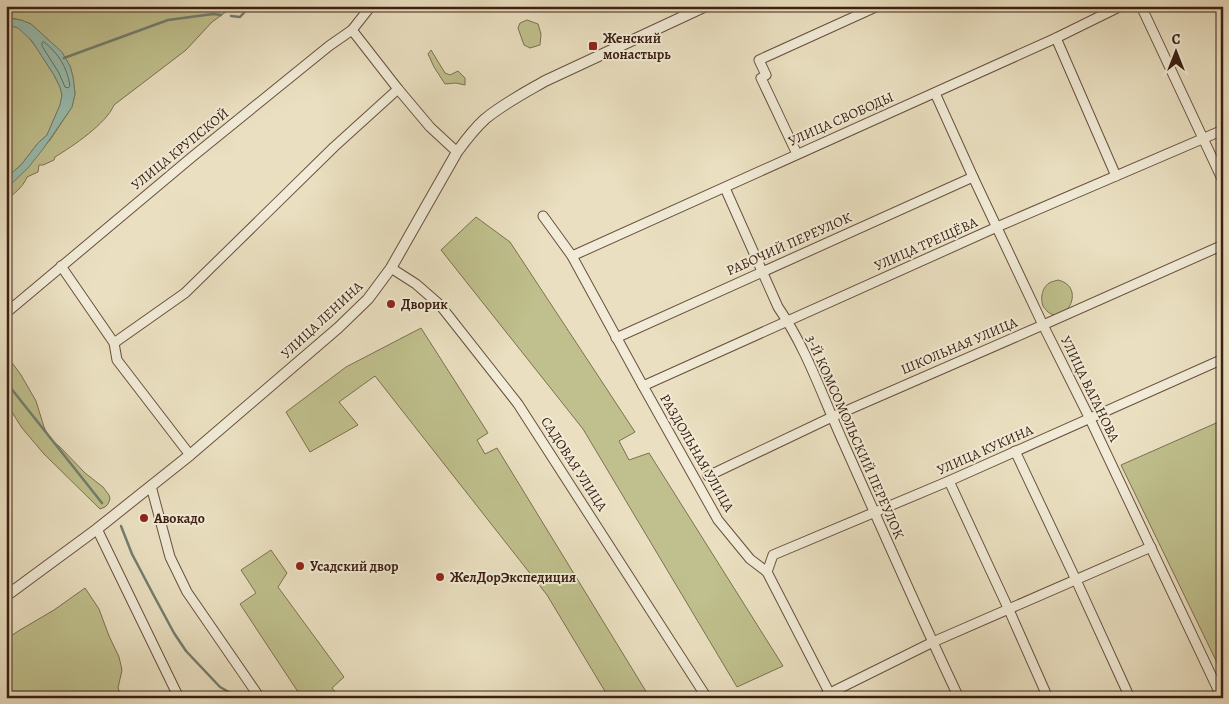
<svg xmlns="http://www.w3.org/2000/svg" width="1229" height="704" viewBox="0 0 1229 704" font-family="Alegreya,serif">
  <style>
    .green { fill: #bfc08d; stroke: #7e7050 }
    .water { fill: #98bdaf; stroke: #737e70 }
    .lines { fill: none; stroke-linecap: round; stroke-linejoin: round }
    .shore { stroke: #6a6e60; stroke-width: 1 }
    .stream { stroke: #737e70; stroke-width: 2.5 }
    .minor-casing { stroke: #68503e; stroke-width: 11 }
    .tertiary-casing { stroke: #68503e; stroke-width: 12 }
    .minor { stroke: #f1ebd7; stroke-width: 9 }
    .tertiary { stroke: #f1ebd7; stroke-width: 10 }
    .poi-dot { fill: #8f2418; stroke: #f1ebd7; stroke-width: 2 }
    .labels { text-anchor: middle; dominant-baseline: central; stroke-width: 4; stroke-linejoin: round; paint-order: stroke }
    .poi-label { font-size: 14px; font-weight: bold; fill: #3c2012; stroke: #f1ebd7; text-anchor: start }
    .street-label { font-size: 14px; fill: #3c2012; stroke: #f1ebd7 }
  </style>
  <rect width="100%" height="100%" fill="#eae0c1"/>
  <filter id="stains"><feTurbulence type="fractalNoise" baseFrequency=".004" numOctaves="4"/><feColorMatrix values="0 0 0 0 .2 0 0 0 0 .09 0 0 0 0 .02 0 0 0 .5 -.17"/></filter>
  <radialGradient id="worn" r=".72"><stop offset=".6" stop-color="#630" stop-opacity="0"/><stop offset="1" stop-color="#630" stop-opacity=".3"/></radialGradient>
  <g class="green">
    <path d="M6 6H234L212 22 186 50 114 105C106 124 73 146 55 157L54 160 43 165H39L38 172 27 177C23 188 13 193 6 202V189L50 140 72 107 75 94 73 77 70 66 55 46 31 24 21 20 6 17Z"/>
    <polygon points="527,20 538,24 541,34 540,45 530,48 524,45 518,28 520,23"/>
    <polygon points="12,26 18,28 25,33 36,47 54,75 60,87 62,95 60,105 47,135 38,143 21,165 6,178 6,28"/>
    <polygon points="431,50 445,73 450,75 458,71 465,78 465,85 456,83 445,84 434,67 428,54"/>
    <polygon points="476,217 510,242 635,432 619,441 629,460 649,453 783,666 737,687 583,429 441,250"/>
    <path d="M1058 280C1087 287 1066 326 1048 312 1047 311 1044 308 1043 306 1040 298 1042 286 1051 282 1053 281 1056 281 1058 280Z"/>
    <polygon points="421,328 488,433 477,440 485,454 497,448 647,693 641,698 609,698 547,595 375,376 339,402 358,425 310,452 286,412 346,367"/>
    <polygon points="6,359 13,364 21,375 36,401 44,427 50,439 60,447 85,473 103,487 109,495 110,499 108,504 105,507 100,509 44,454 22,428 10,409 6,401"/>
    <polygon points="1223,420 1223,675 1121,465"/>
    <polygon points="271,550 287,573 278,587 344,677 332,688 340,698 302,698 240,604 256,593 241,570"/>
    <polygon points="85,588 99,609 109,636 119,657 122,670 118,688 122,698 9,698 6,693 6,639 20,630 54,610"/>
  </g>
  <polygon class="water" points="6,18 21,20 31,24 62,52 70,66 73,77 75,94 72,107 43,149 28,168 6,189 6,178 21,165 38,143 47,135 60,105 62,95 60,87 54,75 32,41 18,28 12,26 6,28"/>
  <g class="lines">
    <path class="shore" d="M44 42C59 54 67 67 70 86L68 88 65 87 59 73 42 46V43Z"/>
    <g class="stream">
      <polyline points="231,16 240,17 250,6"/>
      <polyline points="64,58 168,20 213,14 221,15"/>
      <polyline points="6,382 102,503"/>
      <polyline points="121,526 132,554 153,594 174,633 186,651 220,687 234,695 236,698"/>
    </g>
    <defs>
      <g id="minor">
        <polyline points="1141,6 1223,181"/>
        <polyline points="352,30 398,89 430,127 457,152"/>
        <polyline points="1056,38 1116,176"/>
        <polyline points="935,93 973,177 1043,325 1090,419 1222,698"/>
        <polyline points="797,154 761,78 766,75 759,60 878,6"/>
        <path d="M725 188 778 307C807 349 823 398 844 444 882 529 919 614 959 698"/>
        <polyline points="543,216 572,256 643,386 718,520 750,559 767,572 832,698"/>
        <polyline points="572,256 1056,38 1121,6"/>
        <polyline points="61,266 114,343 117,360 190,455"/>
        <polyline points="391,268 416,284 440,305 518,404 707,698"/>
        <polyline points="6,313 192,157 329,46 352,30 371,6"/>
        <polyline points="616,338 973,177"/>
        <polyline points="114,343 185,293 334,147 398,89"/>
        <polyline points="643,386 997,227 1223,130"/>
        <polyline points="1015,451 1076,580 1130,698"/>
        <polyline points="708,476 832,417 1043,325 1223,245"/>
        <polyline points="949,481 1009,610 1048,698"/>
        <polyline points="151,486 170,557 187,592 260,698"/>
        <polyline points="97,529 179,698"/>
        <polyline points="767,572 773,555 949,481 1223,359"/>
        <polyline points="820,698 933,642 1151,547"/>
      </g>
      <path id="tertiary" d="M6 596 97 529 190 455 338 328 368 299 391 268 457 152C465 141 474 129 485 119 503 104 524 93 545 81L706 6"/>
    </defs>
    <use href="#minor" class="minor-casing"/>
    <use href="#tertiary" class="tertiary-casing"/>
    <use href="#minor" class="minor"/>
    <use href="#tertiary" class="tertiary"/>
  </g>
  <g class="poi-dot">
    <rect x="588" y="41" width="10" height="10" rx="2.5"/>
    <circle cx="391" cy="304" r="5"/>
    <circle cx="144" cy="518" r="5"/>
    <circle cx="300" cy="566" r="5"/>
    <circle cx="440" cy="577" r="5"/>
  </g>
  <g class="labels">
    <g class="poi-label">
      <text x="603" y="38">Женский<tspan x="603" dy="16">монастырь</tspan></text>
      <text x="401" y="304">Дворик</text>
      <text x="154" y="518">Авокадо</text>
      <text x="310" y="566">Усадский двор</text>
      <text x="450" y="577">ЖелДорЭкспедиция</text>
    </g>
    <g class="street-label">
      <text transform="translate(841 119) rotate(-24)">УЛИЦА СВОБОДЫ</text>
      <text transform="translate(180 149) rotate(-39)">УЛИЦА КРУПСКОЙ</text>
      <text transform="translate(789 244) rotate(-24)">РАБОЧИЙ ПЕРЕУЛОК</text>
      <text transform="translate(926 244) rotate(-24)">УЛИЦА ТРЕЩЁВА</text>
      <text transform="translate(322 320) rotate(-43)">УЛИЦА ЛЕНИНА</text>
      <text transform="translate(959 346) rotate(-23)">ШКОЛЬНАЯ УЛИЦА</text>
      <text transform="translate(1090 389) rotate(64)">УЛИЦА ВАГАНОВА</text>
      <text transform="translate(855 437) rotate(66)">3-Й КОМСОМОЛЬСКИЙ ПЕРЕУЛОК</text>
      <text transform="translate(985 450) rotate(-24)">УЛИЦА КУКИНА</text>
      <text transform="translate(697 453) rotate(60)">РАЗДОЛЬНАЯ УЛИЦА</text>
      <text transform="translate(574 464) rotate(57)">САДОВАЯ УЛИЦА</text>
    </g>
  </g>
  <rect width="1229" height="704" fill="none" stroke="#eae0c1" stroke-width="25"/>
  <rect x="8" y="8" width="1214" height="689" fill="none" stroke="#3c2012" stroke-width="2.5"/>
  <rect x="12" y="12" width="1204" height="679" fill="none" stroke="#3c2012"/>
  <g transform="translate(1176 52)" stroke="#f1ebd7" stroke-width="4" paint-order="stroke">
  <path d="M0-4L9 19L0 12L-9 19Z" fill="#3c2012"/>
  <text y="-8" font-size="14" font-weight="bold" text-anchor="middle" fill="#3c2012">С</text>
  </g>
  <rect width="100%" height="100%" filter="url(#stains)"/>
  <rect width="100%" height="100%" fill="url(#worn)"/>
</svg>
